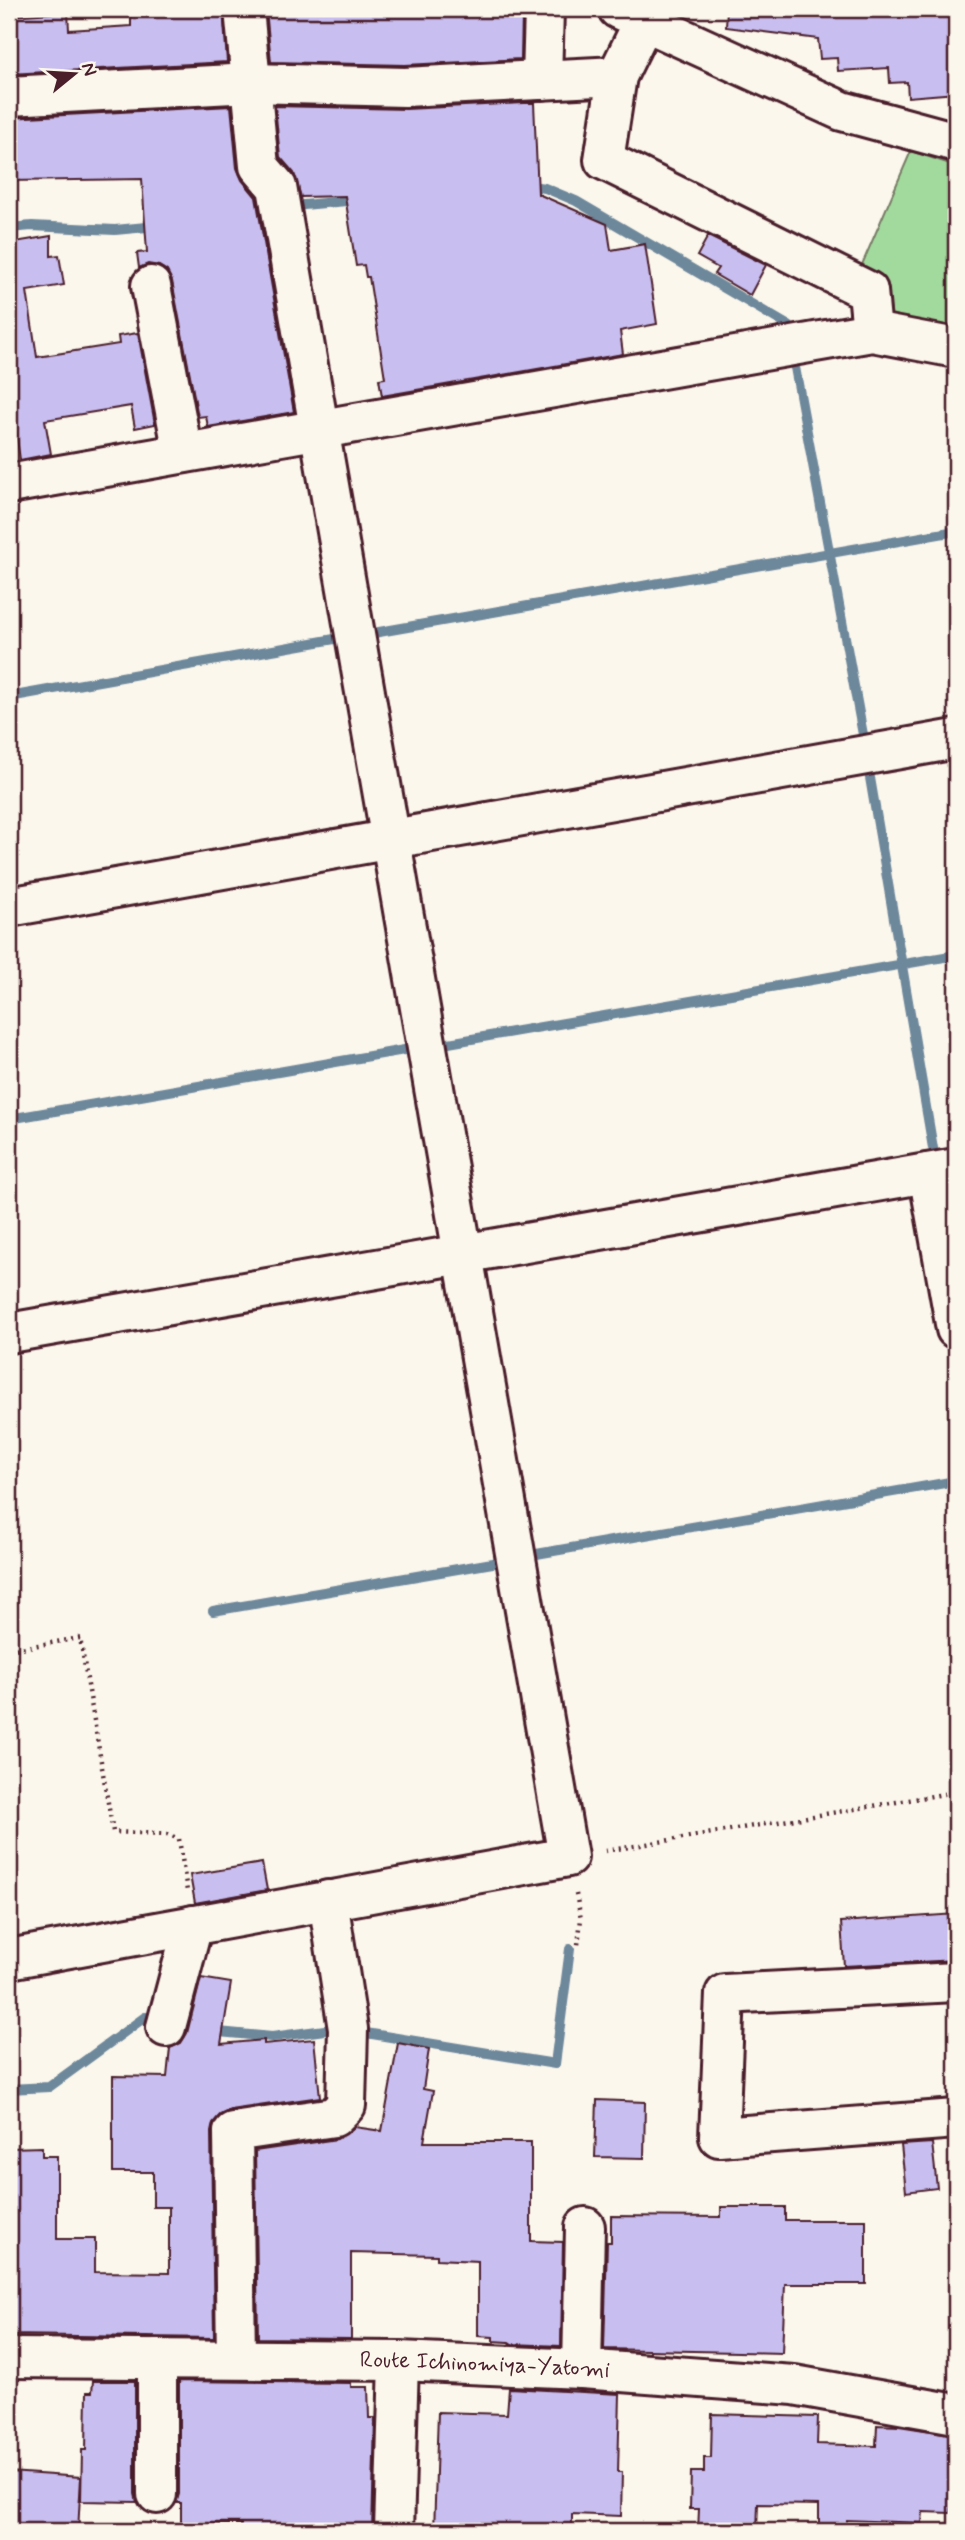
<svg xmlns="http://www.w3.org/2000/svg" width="965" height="2540" viewBox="0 0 965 2540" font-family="Mynerve,sans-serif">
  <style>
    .green { fill: #a2da9e; stroke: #767c64; stroke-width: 2 }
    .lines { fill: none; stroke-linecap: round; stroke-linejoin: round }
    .stream { stroke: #6d879b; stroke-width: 10 }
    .building { fill: #c8bef0; stroke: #4a1f2b; stroke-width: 2 }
    .minor-casing { stroke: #4a1f2b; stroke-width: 44 }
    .major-casing { stroke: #4a1f2b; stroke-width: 44 }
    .path { stroke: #4a1f2b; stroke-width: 4.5; stroke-dasharray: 2 5; stroke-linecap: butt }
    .minor { stroke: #fbf7ec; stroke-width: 38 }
    .major { stroke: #fbf7ec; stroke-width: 38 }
    .labels { text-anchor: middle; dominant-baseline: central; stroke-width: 6; stroke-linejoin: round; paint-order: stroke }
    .street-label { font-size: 23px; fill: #4a1f2b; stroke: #fbf7ec }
  </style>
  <rect width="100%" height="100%" fill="#fbf7ec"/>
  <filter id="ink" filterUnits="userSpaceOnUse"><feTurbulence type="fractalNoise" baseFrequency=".0143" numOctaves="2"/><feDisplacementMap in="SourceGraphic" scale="14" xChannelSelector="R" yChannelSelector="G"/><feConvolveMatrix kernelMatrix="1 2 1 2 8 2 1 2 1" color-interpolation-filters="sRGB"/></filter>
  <g filter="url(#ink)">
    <polygon class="green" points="911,151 956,166 956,340 887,317 886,296 879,275 861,267"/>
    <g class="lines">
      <g class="stream">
        <polyline points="523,185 545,188 576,201 789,326 791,335"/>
        <polyline points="293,206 357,200"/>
        <polyline points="9,228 32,226 115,230 157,226"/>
        <polyline points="794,362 864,740"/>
        <polyline points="362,635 956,531"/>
        <polyline points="9,697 340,638"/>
        <polyline points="868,766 933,1148"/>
        <polyline points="437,1045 956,955"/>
        <polyline points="9,1119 410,1049"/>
        <polyline points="525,1556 956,1481"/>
        <polyline points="213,1611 510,1560"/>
        <polyline points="176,2028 272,2037 340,2028"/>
        <polyline points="360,2032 555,2064 570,1949"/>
        <polyline points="9,2089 49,2087 145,2017 162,2019"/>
      </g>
    </g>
    <g class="building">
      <polygon points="191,9 223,9 227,62 9,74 9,16 68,12 69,30 131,26 131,16 191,12"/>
      <polygon points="266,9 466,9 466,14 522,14 521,59 405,65 271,62"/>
      <polygon points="727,9 956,9 956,93 908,97 907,82 890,83 889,68 838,71 837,58 820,59 818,39 726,27"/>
      <polygon points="524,103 534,103 538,194 607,224 611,250 645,244 657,324 620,331 623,354 382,396 379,379 385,378 369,277 366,277 364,265 356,266 345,196 301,197 294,173 280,157 275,106 406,109"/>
      <polygon points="231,106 237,168 242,180 256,197 294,412 208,427 206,416 198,417 172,281 167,271 159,266 148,264 139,268 137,253 147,252 142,179 9,181 9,118"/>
      <polygon points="51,236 51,256 59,255 64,285 27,291 37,357 119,344 118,336 138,333 155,424 135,428 131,406 45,420 51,454 20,460 9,382 9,243"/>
      <polygon points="708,236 766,265 750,295 714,274 718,268 697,256"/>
      <polygon points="262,1863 267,1890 195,1903 190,1875"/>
      <polygon points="956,1914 956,1960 844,1966 841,1922"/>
      <polygon points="201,1978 231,1983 221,2044 264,2040 264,2044 314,2039 320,2097 230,2110 220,2115 213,2123 211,2132 214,2338 9,2335 9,2148 42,2147 42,2156 57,2156 57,2239 95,2239 95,2272 169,2273 169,2207 153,2207 153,2172 113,2172 113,2076 167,2077 170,2048 181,2043 187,2033"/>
      <polygon points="398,2043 429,2049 423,2089 433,2091 424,2142 531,2142 531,2241 563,2242 561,2346 512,2344 509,2342 493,2341 493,2337 478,2336 478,2261 437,2259 437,2255 351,2253 351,2339 258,2338 255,2151 337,2139 355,2127 382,2131"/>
      <polygon points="597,2100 645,2102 644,2158 595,2157"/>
      <polygon points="932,2143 937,2188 906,2192 901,2145"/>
      <polygon points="721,2207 785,2207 785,2220 866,2220 866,2284 785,2284 782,2353 604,2349 607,2242 611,2242 611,2216 721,2217"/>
      <polygon points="93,2381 135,2381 135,2494 137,2502 81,2501 82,2450 86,2450 87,2392 92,2392"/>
      <polygon points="179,2381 351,2383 351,2387 368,2387 369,2418 375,2418 372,2531 241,2531 241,2524 181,2524 181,2503 176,2503 179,2494"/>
      <polygon points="509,2388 620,2394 618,2472 622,2472 621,2516 572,2514 572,2531 434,2531 438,2412 507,2414"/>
      <polygon points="712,2414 818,2417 817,2444 876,2446 877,2425 899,2426 956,2435 956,2473 952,2473 951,2513 923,2512 922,2523 847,2520 847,2531 819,2531 819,2505 758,2504 757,2531 698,2531 699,2509 690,2509 691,2472 704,2472 704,2458 711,2458"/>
      <polygon points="9,2472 81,2477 78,2531 9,2531"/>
    </g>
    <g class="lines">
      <defs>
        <g id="minor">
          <polyline points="618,9 842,111 956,142"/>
          <polyline points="645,19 617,76 604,160 868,291 872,332"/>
          <polyline points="542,80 544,9"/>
          <polyline points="9,96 251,83 405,87 617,76"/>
          <polyline points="151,286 183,453"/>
          <polyline points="9,484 872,332 956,348"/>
          <polyline points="9,907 956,739"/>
          <polyline points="928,1173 956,1329"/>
          <polyline points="9,1333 956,1168"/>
          <polyline points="9,1959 568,1857 277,187 259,166 244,9"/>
          <polyline points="956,1982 725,1994 719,2137 956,2119"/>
          <polyline points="166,2027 193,1925"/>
          <polyline points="157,2359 157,2494"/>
          <polyline points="236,2359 233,2132 334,2117 346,2105 348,2029 328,1900"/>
          <polyline points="582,2369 585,2227"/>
          <polyline points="394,2531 399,2361"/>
        </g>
        <g id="major">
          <path id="s1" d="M9 2358 399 2361 582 2369 794 2385 956 2414"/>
        </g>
      </defs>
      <use href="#minor" class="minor-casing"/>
      <use href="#major" class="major-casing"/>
      <g class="path">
        <polyline points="9,1650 80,1638 113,1832 167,1834 179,1839 187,1891"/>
        <polyline points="605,1851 956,1792"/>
        <polyline points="576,1894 581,1919 578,1945"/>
      </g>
      <use href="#minor" class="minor"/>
      <use href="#major" class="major"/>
    </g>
  </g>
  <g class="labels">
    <g class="street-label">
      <text stroke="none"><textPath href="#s1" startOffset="476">Route Ichinomiya-Yatomi</textPath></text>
    </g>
  </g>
  <rect width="965" height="2540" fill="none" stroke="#fbf7ec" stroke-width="35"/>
  <rect x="18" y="18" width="930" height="2505" fill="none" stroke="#4a1f2b" stroke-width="2.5" filter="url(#ink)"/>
  <g transform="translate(74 74) rotate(72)" stroke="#fbf7ec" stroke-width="5" paint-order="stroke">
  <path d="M0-5L12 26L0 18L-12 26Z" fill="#4a1f2b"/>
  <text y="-10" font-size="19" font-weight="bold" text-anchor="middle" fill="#4a1f2b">N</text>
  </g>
</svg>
